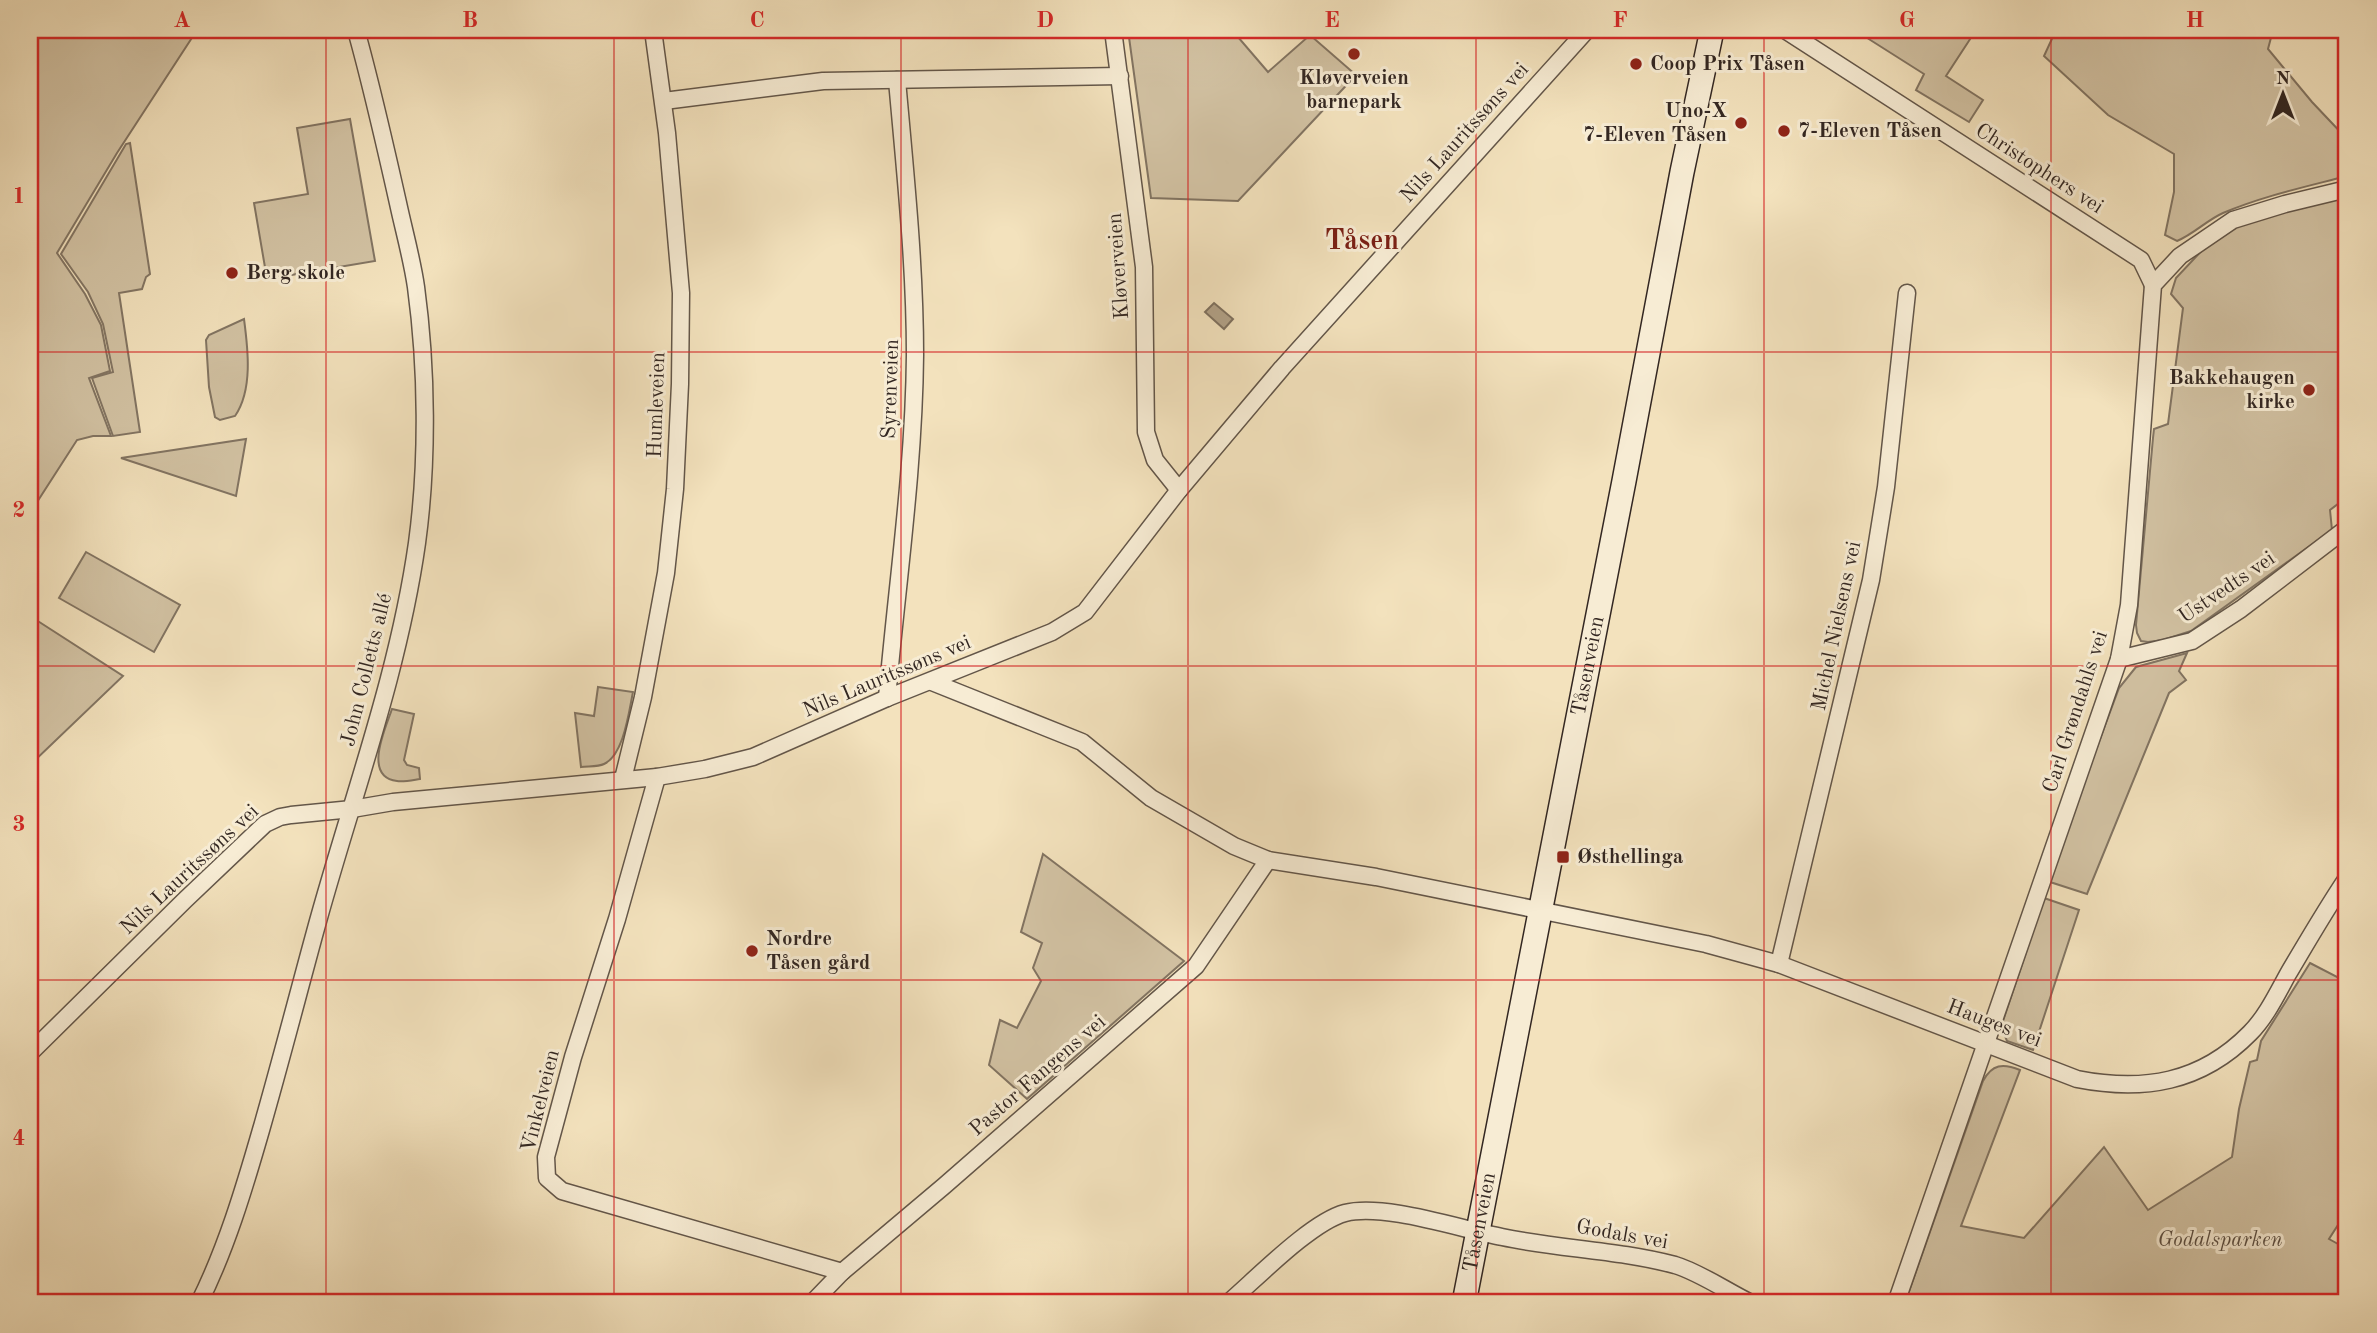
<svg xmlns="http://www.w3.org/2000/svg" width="2377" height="1333" viewBox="0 0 2377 1333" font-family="'Old Standard TT',serif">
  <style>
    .green { fill: #d2c2a3; stroke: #827462; stroke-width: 2 }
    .water { fill: #b2a288; stroke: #7f715f; stroke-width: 2 }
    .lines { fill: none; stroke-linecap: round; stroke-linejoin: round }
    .street-casing { stroke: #635649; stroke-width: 19 }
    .secondary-casing { stroke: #332722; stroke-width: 26 }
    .street { stroke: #f7ecd4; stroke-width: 16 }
    .secondary { stroke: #f7ecd4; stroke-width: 23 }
    .grid { fill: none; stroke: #d62828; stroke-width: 2; stroke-opacity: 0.55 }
    .poi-dot { fill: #8f2418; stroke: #f7ecd4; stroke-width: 2.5 }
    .labels { text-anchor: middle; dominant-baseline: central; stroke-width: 6; stroke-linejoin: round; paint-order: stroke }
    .poi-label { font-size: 21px; font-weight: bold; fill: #332722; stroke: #f7ecd4; text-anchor: start }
    .street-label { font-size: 21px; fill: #332722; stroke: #f7ecd4 }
    .park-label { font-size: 21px; font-style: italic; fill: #5b4e42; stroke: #f7ecd4 }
    .district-label { font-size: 28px; font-weight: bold; fill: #7a1f14; stroke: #f7ecd4 }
    .neatline { fill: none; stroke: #d62828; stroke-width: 2.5 }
    .grid-label { font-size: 23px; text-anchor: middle; font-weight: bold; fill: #d62828 }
  </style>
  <rect width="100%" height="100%" fill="#f3e2bd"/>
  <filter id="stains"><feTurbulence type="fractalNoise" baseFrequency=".00286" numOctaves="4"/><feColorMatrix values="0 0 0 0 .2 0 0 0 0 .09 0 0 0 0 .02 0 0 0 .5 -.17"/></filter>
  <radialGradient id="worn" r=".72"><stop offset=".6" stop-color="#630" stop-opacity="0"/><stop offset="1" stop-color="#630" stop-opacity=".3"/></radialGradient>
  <g class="green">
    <polygon points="30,30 197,30 117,153 57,253 85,294 101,325 110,371 89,378 111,436 93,436 77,440 30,513"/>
    <polygon points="1128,30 1232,30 1268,72 1310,35 1356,75 1238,201 1151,198"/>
    <polygon points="1867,30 1988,30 1985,35 1976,30 1946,76 1983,100 1969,122 1916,90 1924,74 1864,36"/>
    <path d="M2056 30H2273L2268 49 2312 102 2347 139V176C2305 187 2263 196 2223 213 2207 220 2194 234 2177 241L2165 235 2174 192V154L2108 115 2044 56Z"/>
    <polygon points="350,119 375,261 267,279 254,203 308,194 297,128"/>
    <polygon points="130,143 150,274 146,277 142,289 119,293 140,432 113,436 92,378 113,372 103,324 88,292 61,254 126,144"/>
    <polygon points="2347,191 2347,497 2330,510 2332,530 2191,631 2163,640 2148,642 2141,641 2137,633 2136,625 2153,438 2154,429 2168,424 2183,308 2171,294 2176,278 2208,244 2246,220"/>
    <path d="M244 319C248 349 253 390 235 416L220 420 215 417 209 387 206 340 209 335Z"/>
    <polygon points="246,439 236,496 121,458"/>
    <polygon points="86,552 180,605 154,652 59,598"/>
    <polygon points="30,616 123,676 30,765"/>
    <polygon points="2187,653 2179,671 2186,680 2169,693 2087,894 2047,881 2119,688 2136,667"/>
    <path d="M598 687 633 692C629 711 624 755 604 764 598 767 588 766 581 767L575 713 594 716Z"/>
    <path d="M392 709 414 714 404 760 407 765 419 768 420 779C413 780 404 782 397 781 362 777 386 727 392 709Z"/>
    <polygon points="1043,854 1184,961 1027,1099 989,1065 1000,1020 1017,1028 1041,981 1033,968 1042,943 1021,932"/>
    <polygon points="2044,898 2079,910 2033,1050 2007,1041 2001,1027"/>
    <path d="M2310 963 2347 982V1211L2329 1239 2347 1249V1303H1905L1983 1081C1992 1064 2003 1063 2020 1070L1961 1226 2024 1238 2104 1147 2148 1210 2232 1157 2239 1109 2250 1062 2257 1060 2261 1041Z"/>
  </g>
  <polygon class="water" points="1214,303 1233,319 1224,329 1205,312"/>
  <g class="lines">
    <defs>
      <g id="street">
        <polyline points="1113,30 1144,267 1146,432 1155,460 1179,490"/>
        <polyline points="1785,30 2141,260 2153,285"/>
        <polyline points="664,101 823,81 1120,76"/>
        <polyline points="2119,659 2192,641 2241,609 2347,528"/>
        <path d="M932 682 1082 742 1151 798 1234 846 1268 860 1376 877 1706 944 1779 964 2077 1079C2143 1092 2201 1083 2250 1033 2266 1017 2277 994 2288 974 2307 942 2326 909 2347 878"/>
        <path d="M887 698C897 584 914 470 915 355 915 263 905 171 897 80"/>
        <polyline points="657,777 617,919 573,1057 546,1157 547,1178 562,1191 842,1272"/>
        <polyline points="623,779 643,697 666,573 675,489 680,384 681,293 667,133 653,30"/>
        <polyline points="1779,964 1871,580 1886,487 1907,293"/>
        <polyline points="30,1053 185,900 265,824 280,817 291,815 352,809 393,802 657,777 705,769 753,757 887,698 1052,632 1085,612 1179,490 1282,368 1587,30"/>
        <path d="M199 1303C226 1249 244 1189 261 1130 280 1064 297 998 315 932 350 803 398 677 417 543 428 462 427 368 416 287 412 259 404 231 398 203 385 145 372 87 356 30"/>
        <polyline points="812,1303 842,1272 944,1186 1196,966 1268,860"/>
        <path d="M1228 1303C1256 1279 1311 1222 1345 1213 1384 1203 1460 1229 1502 1237 1559 1249 1618 1250 1675 1265 1699 1272 1728 1292 1751 1303"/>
        <polyline points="1896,1303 2119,659 2129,605 2153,285 2180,256 2233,220 2285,204 2347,189"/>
      </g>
      <g id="secondary">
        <path id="s1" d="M1464 1303 1624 481 1682 172 1712 30"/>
      </g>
    </defs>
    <use href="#street" class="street-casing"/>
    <use href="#secondary" class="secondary-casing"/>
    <use href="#street" class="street"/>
    <use href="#secondary" class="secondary"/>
  </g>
  <path class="grid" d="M326 30V1303M614 30V1303M901 30V1303M1188 30V1303M1476 30V1303M1764 30V1303M2051 30V1303M30 352H2347M30 666H2347M30 980H2347"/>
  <g class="poi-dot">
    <circle cx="1354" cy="54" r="7"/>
    <circle cx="1636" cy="64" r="7"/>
    <circle cx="1741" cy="123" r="7"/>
    <circle cx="1784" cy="131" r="7"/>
    <circle cx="232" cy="273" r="7"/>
    <circle cx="2309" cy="390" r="7"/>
    <rect x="1556" y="850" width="14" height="14" rx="3.5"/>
    <circle cx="752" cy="951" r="7"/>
  </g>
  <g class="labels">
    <g class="poi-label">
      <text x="1650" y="64">Coop Prix Tåsen</text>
      <text x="1354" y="78" text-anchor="middle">Kløverveien<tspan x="1354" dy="24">barnepark</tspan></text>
      <text x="1727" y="111" text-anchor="end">Uno-X<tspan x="1727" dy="24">7-Eleven Tåsen</tspan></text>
      <text x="1798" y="131">7-Eleven Tåsen</text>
      <text x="246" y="273">Berg skole</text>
      <text x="2295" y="378" text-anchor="end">Bakkehaugen<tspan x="2295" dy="24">kirke</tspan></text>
      <text x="1577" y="857">Østhellinga</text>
      <text x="766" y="939">Nordre<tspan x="766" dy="24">Tåsen gård</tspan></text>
    </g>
    <g class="street-label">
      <text transform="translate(1465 133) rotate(-48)">Nils Lauritssøns vei</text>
      <text transform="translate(2039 169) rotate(33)">Christophers vei</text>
      <text transform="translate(1119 266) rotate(-94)">Kløverveien</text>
      <text transform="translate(891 389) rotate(-88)">Syrenveien</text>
      <text transform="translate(657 405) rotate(-88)">Humleveien</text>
      <text transform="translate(2227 588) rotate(-34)">Ustvedts vei</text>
      <text transform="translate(1837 626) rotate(-78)">Michel Nielsens vei</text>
      <text stroke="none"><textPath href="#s1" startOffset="649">Tåsenveien</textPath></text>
      <text transform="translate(367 670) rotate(-76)">John Colletts allé</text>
      <text transform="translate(887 677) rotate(-23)">Nils Lauritssøns vei</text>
      <text transform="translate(2076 712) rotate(-72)">Carl Grøndahls vei</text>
      <text transform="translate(190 870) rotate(-43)">Nils Lauritssøns vei</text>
      <text transform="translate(1994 1024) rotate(21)">Hauges vei</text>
      <text transform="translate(1038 1076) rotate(-41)">Pastor Fangens vei</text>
      <text transform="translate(541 1101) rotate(-76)">Vinkelveien</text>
      <text stroke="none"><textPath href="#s1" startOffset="82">Tåsenveien</textPath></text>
      <text transform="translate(1622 1235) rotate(10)">Godals vei</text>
    </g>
    <g class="park-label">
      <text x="2220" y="1240">Godalsparken</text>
    </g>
    <g class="district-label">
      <text x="1362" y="242">Tåsen</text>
    </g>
  </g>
  <rect width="2377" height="1333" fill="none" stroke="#f3e2bd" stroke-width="77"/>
  <g transform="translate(2283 94)" stroke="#f7ecd4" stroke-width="5" paint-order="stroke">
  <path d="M0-5L12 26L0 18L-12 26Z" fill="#332722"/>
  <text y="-10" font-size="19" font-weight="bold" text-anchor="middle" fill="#332722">N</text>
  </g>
  <rect x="38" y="38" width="2300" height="1256" class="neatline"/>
  <g class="grid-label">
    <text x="182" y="27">A</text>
    <text x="470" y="27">B</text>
    <text x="757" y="27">C</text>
    <text x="1045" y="27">D</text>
    <text x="1332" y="27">E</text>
    <text x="1620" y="27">F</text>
    <text x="1907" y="27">G</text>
    <text x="2195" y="27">H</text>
    <text x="19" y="203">1</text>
    <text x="19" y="517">2</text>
    <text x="19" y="831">3</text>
    <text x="19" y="1145">4</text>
  </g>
  <rect width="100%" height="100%" filter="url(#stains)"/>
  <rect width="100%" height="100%" fill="url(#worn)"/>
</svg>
